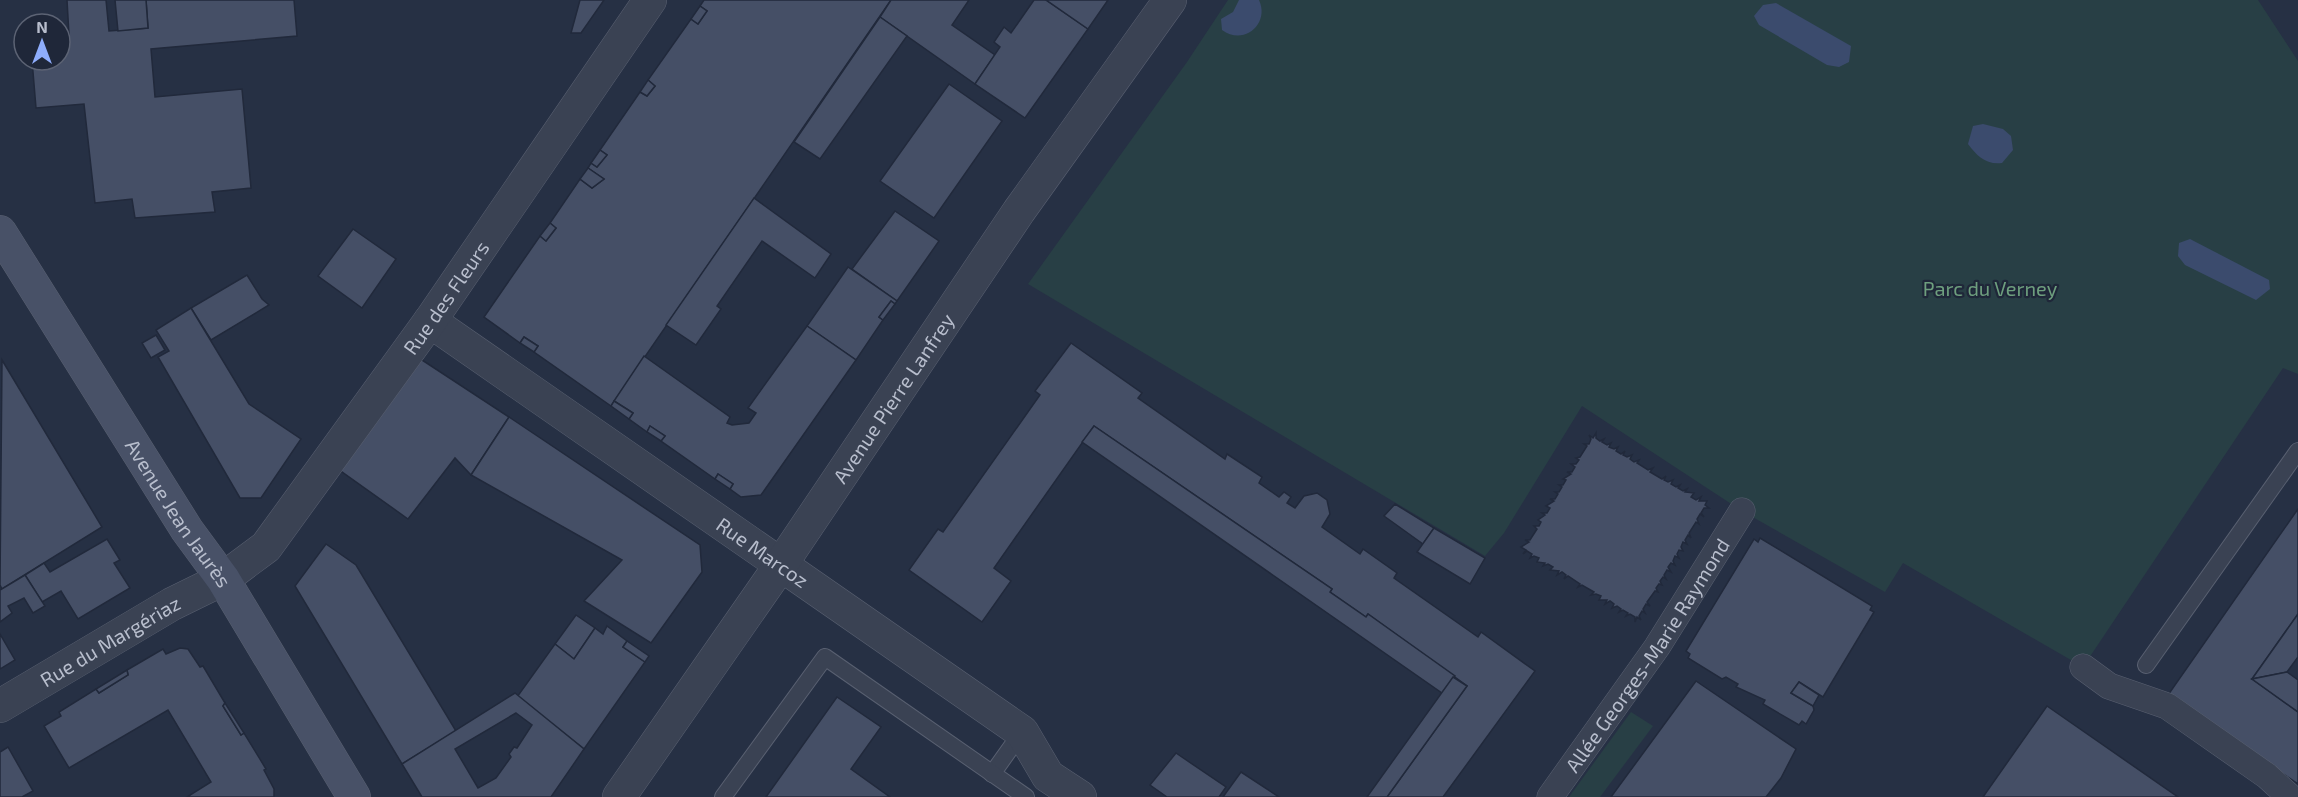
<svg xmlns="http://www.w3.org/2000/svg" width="2298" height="797" viewBox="0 0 2298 797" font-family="'Exo 2',sans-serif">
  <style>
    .green { fill: #283f45 }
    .water { fill: #3b4b6d }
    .building { fill: #454f66; stroke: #21293b; stroke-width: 1.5; fill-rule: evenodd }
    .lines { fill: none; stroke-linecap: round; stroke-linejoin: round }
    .service-casing { stroke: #596071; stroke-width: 18 }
    .pedestrian-casing { stroke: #596071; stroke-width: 27 }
    .minor-casing { stroke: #596071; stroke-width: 34 }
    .tertiary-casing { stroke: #596071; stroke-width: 34 }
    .secondary-casing { stroke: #596071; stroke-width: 34 }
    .service { stroke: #3a4253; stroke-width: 16 }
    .pedestrian { stroke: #3a4253; stroke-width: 26 }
    .minor { stroke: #3a4253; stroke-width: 33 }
    .tertiary { stroke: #3a4253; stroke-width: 33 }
    .secondary { stroke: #485167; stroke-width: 33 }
    .labels { text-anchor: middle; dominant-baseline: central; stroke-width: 4.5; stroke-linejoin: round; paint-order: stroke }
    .park-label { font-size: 20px; fill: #6e9f7e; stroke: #1f2739 }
    .street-label { font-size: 20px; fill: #b8becd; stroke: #1f2739 }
  </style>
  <rect width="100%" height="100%" fill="#263044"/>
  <g class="green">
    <polygon points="1228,0 2258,0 2298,61 2298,374 2283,368 2083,667 1903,563 1885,592 1742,511 1582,406 1504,533 1485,556 1028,284 1187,62"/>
    <polygon points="1631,712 1653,726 1600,797 1569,797"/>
  </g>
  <g class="water">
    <path d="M1239 0H1259C1270 24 1244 46 1222 30L1221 19 1233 12Z"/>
    <polygon points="1776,3 1851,46 1849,62 1839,67 1827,65 1759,25 1754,16 1763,5"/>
    <path d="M1983 124 2003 129 2011 136 2013 150 2002 163C1986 165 1977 156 1968 144L1973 126Z"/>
    <polygon points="2190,239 2269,280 2270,289 2256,300 2185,265 2178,256 2179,243"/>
  </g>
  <g class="building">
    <polygon points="67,0 106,0 109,31 148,28 146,0 294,0 297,36 151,49 155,97 242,89 251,188 212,192 215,212 135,218 132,199 95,203 84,104 36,108 32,60 60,60 60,36 69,35"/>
    <polygon points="115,0 146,0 148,28 118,31"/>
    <polygon points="580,0 604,0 581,33 571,33"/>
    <polygon points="704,0 891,0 611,406 534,352 538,346 524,337 520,343 484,317 540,236 546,241 556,228 550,223 580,179 592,188 604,179 588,168 591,163 597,167 607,155 600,150 640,92 647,96 655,86 648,80 691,19 698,24 707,11 700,6"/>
    <polygon points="891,0 969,0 952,25 995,55 975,84 880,17"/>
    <polygon points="1034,0 1046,0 1088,29 1025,118 975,84 1000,47 994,42 1004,27 1011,33"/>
    <polygon points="1046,0 1108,0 1088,29"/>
    <polygon points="700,6 707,11 698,24 691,19"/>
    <polygon points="880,17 907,36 820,159 794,142"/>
    <polygon points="648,80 655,86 647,96 640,92"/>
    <polygon points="949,84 1002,121 934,218 880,181"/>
    <polygon points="600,150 607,155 597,167 591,163"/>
    <polygon points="588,168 604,179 592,188 580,179"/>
    <polygon points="754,198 831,254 815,278 762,241 717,306 721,309 696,345 666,325"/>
    <polygon points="895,211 939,241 897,301 852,269"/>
    <polygon points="550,223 556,228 546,241 540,236"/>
    <polygon points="353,229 396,259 362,308 318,276"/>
    <polygon points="848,267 897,301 895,304 891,301 879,317 883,320 856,360 807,326"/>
    <polygon points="247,275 262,299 269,305 211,340 191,308"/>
    <polygon points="891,301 895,304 883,320 879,317"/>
    <polygon points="191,308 249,404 301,439 261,498 240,498 158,357 169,351 156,330"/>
    <polygon points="807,326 856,360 761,495 741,497 730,489 733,484 718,474 715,479 661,441 665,436 650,426 647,432 629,419 633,413 614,401 644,356 730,417 727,423 732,425 749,423 756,413 748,408"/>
    <polygon points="156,335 165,350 151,358 142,343"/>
    <polygon points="524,337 538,346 534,352 520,343"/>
    <polygon points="1071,343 1142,393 1138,398 1225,459 1227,454 1262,477 1259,483 1279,497 1284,492 1291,497 1287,503 1295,508 1304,496 1317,493 1327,500 1330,514 1322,527 1360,554 1363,549 1397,573 1394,578 1478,637 1481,632 1535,671 1443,797 1387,797 1467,686 1368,614 1366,617 1330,592 1332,589 1094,426 994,568 1011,581 982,622 909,570 938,529 943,532 1040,395 1035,391"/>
    <polygon points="419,358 509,417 471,475 455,458 408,519 338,469"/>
    <polygon points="2,360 102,527 2,589 0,585"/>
    <polygon points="614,401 633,413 629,419 611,406"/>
    <polygon points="509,417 700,545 702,572 651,643 584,601 622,560 471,475"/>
    <polygon points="650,426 665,436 661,441 647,432"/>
    <polygon points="1094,426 1332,589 1330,592 1366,617 1368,614 1455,676 1442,693 1082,442"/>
    <polygon points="1596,433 1596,438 1600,441 1604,439 1602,442 1607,445 1611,443 1609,447 1614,449 1618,447 1616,451 1621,454 1625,451 1623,455 1627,457 1632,455 1630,459 1634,462 1639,460 1637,463 1648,470 1653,468 1650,472 1662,479 1666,476 1664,480 1668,482 1673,480 1671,484 1676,487 1680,485 1678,488 1683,491 1687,489 1685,492 1694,493 1691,497 1696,500 1701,497 1699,501 1707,501 1705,505 1709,508 1704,508 1701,513 1704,517 1700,514 1697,519 1699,524 1696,522 1689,533 1691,538 1688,535 1685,540 1687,544 1683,542 1681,547 1683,551 1679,550 1677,554 1679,558 1675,556 1673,561 1675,565 1671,563 1668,567 1671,572 1667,570 1664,575 1666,579 1663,577 1660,581 1662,585 1659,584 1656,588 1658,592 1655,591 1647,602 1650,606 1646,604 1643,609 1645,613 1642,611 1639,616 1641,620 1637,617 1635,622 1635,617 1630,614 1626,616 1628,613 1623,610 1619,612 1621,609 1617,606 1612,608 1614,604 1610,601 1605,604 1607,600 1599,600 1601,596 1596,594 1591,595 1594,592 1582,585 1578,587 1580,584 1568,576 1564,579 1566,575 1562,572 1557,575 1559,571 1550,570 1553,567 1548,564 1543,566 1545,563 1537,562 1539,558 1534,556 1530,558 1532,554 1527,551 1523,554 1526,550 1521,547 1529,542 1525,540 1530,540 1537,529 1534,526 1539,526 1541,522 1538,520 1545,515 1542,513 1547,513 1550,508 1546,506 1554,501 1550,499 1555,499 1558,494 1555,492 1559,492 1562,487 1559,485 1563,485 1566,480 1563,479 1571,474 1567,472 1572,472 1575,467 1571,464 1576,464 1579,460 1576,458 1580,457 1587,446 1584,444 1589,444 1591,439 1589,435 1593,438"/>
    <polygon points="718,474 733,484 730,489 715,479"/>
    <polygon points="1395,504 1434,528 1423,544 1384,516"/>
    <polygon points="2298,509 2298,614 2252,679 2298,712 2298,784 2168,695"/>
    <polygon points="1434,528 1485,558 1470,584 1417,552"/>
    <polygon points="1760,538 1872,606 1870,610 1874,612 1823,697 1799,682 1791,693 1813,706 1814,710 1806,724 1802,721 1799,725 1763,704 1765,700 1736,687 1738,684 1726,677 1722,679 1688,658 1690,654 1686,651 1754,539 1758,542"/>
    <polygon points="107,539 120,560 114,563 130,588 78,619 61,591 42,602 25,575 44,563 50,572"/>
    <polygon points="326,544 356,565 456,731 402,764 295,586"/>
    <polygon points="25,575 45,606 33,613 24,598 8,606 12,613 0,622 0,590"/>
    <polygon points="2298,614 2298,657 2287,672 2252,679"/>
    <polygon points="576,615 595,628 574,659 555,644"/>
    <polygon points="607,626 627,641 623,647 645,662 584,749 517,697 555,644 574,659 595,628 603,634"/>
    <polygon points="0,634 15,660 0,669"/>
    <polygon points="627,641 649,656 645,662 623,647"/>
    <polygon points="180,648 188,649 200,667 203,666 225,703 223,706 241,735 244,733 266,769 264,770 274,789 274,797 187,797 211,782 168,710 69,768 44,726 61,716 59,712 96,689 99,693 128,675 127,670 163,649 166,654"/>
    <polygon points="127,670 128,675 99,693 96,689"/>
    <polygon points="2287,672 2298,680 2298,712 2252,679"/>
    <polygon points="1453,677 1467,686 1387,797 1367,797"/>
    <polygon points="1696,681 1796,749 1781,778 1766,797 1611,797"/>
    <polygon points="1799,682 1819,695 1813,706 1791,693"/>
    <path d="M515 693 584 749 551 797H422L402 764ZM516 713 532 725 517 748 514 747 509 754 511 757 496 778 478 788 455 749Z"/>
    <polygon points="837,697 881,727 851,769 890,797 766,797"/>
    <polygon points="225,703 244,733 241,735 223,706"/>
    <polygon points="2047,706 2178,797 1983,797"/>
    <polygon points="8,747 33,791 22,797 0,797 0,752"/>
    <polygon points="1176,753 1226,787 1219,797 1167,797 1150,785"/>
    <polygon points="1241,772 1279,797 1223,797"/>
  </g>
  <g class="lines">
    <defs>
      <g id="service">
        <polyline points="2146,665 2298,451"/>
        <polyline points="992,774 1022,732"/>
        <polyline points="723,797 825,657 1026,797"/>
      </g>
      <g id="pedestrian">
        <polyline points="2083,667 2109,686 2167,706 2267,776 2290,797"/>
        <path id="s1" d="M1550 797 1657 647 1742 511"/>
      </g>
      <g id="minor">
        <path id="s2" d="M430 321 1022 732 1048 776 1080 797"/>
        <path id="s3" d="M0 706 172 604 223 579 266 547 430 321 650 0"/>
      </g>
      <g id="tertiary">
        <path id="s4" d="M619 797 782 563 1019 211 1170 0"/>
      </g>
      <g id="secondary">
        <path id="s5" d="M0 232 187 530 223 579 354 797"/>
      </g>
    </defs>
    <use href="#service" class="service-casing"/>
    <use href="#pedestrian" class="pedestrian-casing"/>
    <use href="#minor" class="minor-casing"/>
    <use href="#tertiary" class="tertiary-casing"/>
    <use href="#secondary" class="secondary-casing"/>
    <use href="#service" class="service"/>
    <use href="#pedestrian" class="pedestrian"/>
    <use href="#minor" class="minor"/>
    <use href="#tertiary" class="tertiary"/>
    <use href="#secondary" class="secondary"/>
  </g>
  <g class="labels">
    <g class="park-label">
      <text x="1990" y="288">Parc du Verney</text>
    </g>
    <g class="street-label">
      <text stroke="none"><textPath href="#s3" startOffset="618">Rue des Fleurs</textPath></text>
      <text stroke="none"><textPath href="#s4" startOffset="484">Avenue Pierre Lanfrey</textPath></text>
      <text stroke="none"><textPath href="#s5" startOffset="333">Avenue Jean Jaurès</textPath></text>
      <text stroke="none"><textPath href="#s2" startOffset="405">Rue Marcoz</textPath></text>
      <text stroke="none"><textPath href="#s3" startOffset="128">Rue du Margériaz</textPath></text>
      <text stroke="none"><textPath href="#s1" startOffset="172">Allée Georges-Marie Raymond</textPath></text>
    </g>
  </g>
  <g transform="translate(42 42)"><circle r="28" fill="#1f2739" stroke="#5c6374" stroke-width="1.5"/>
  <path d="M0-4.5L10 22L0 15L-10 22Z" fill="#8eadfc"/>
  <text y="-9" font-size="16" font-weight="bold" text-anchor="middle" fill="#b8becd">N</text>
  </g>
</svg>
